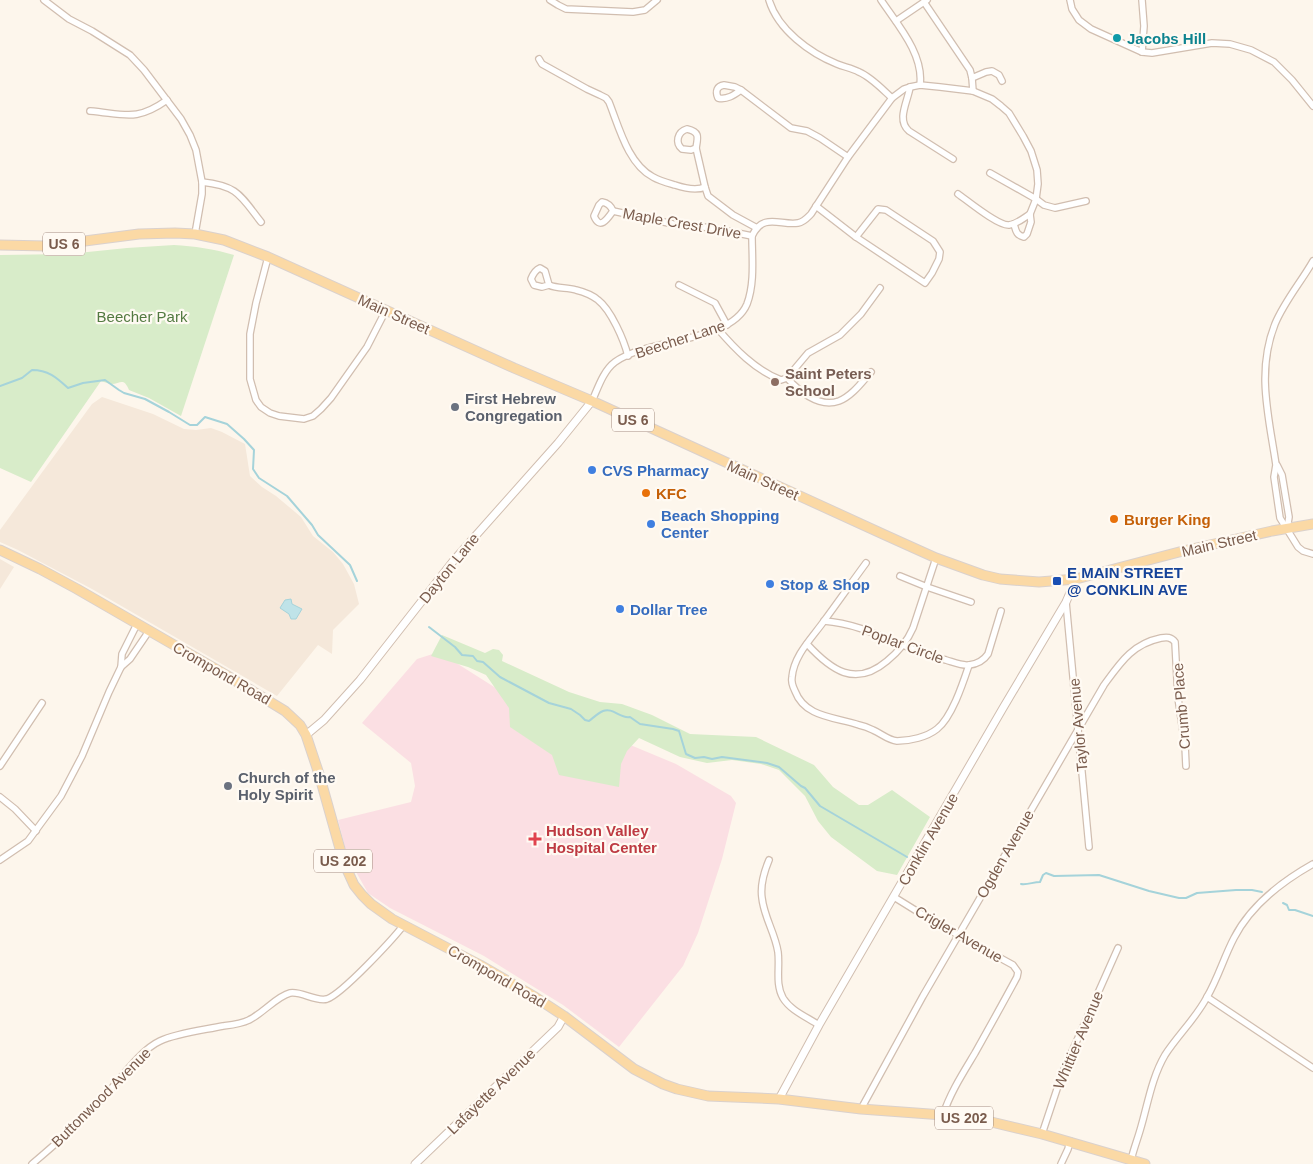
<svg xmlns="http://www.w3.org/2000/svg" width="1313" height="1164" viewBox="0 0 1313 1164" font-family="Helvetica,sans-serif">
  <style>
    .residential { fill: #f5e8da }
    .medical { fill: #fbdfe3 }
    .green { fill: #d8ecc9 }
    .water { fill: #bfe3e8; stroke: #a5d3da }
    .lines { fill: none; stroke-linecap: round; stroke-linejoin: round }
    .stream { stroke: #a5d3da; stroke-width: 2 }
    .minor-casing { stroke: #d1beb0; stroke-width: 8 }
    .tertiary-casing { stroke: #d1beb0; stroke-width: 9 }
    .primary-casing { stroke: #dad1cd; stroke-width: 11 }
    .minor { stroke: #fff; stroke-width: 5.5 }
    .tertiary { stroke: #fff; stroke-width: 7 }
    .primary { stroke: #fbd9a5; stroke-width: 9 }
    .culture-dot { fill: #0f9aa8; stroke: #fffaf3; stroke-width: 2 }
    .education-dot { fill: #8d6e63; stroke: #fffaf3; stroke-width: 2 }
    .worship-dot { fill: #6b7280; stroke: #fffaf3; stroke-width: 2 }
    .shop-dot { fill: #3f7fe0; stroke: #fffaf3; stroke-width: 2 }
    .food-dot { fill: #e8710a; stroke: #fffaf3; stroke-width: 2 }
    .transit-dot { fill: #1a4fb4; stroke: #fffaf3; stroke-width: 2 }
    .health-dot { fill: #e0444e; stroke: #fffaf3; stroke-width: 2 }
    .labels { text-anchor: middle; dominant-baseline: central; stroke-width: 4.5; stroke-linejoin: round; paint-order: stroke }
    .shield { fill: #fffaf3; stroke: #a28b7f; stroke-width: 1 }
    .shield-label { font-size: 14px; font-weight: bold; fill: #7a5c4d }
    .culture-label { font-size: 15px; font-weight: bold; fill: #0d838f; stroke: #fffaf3; text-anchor: start }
    .street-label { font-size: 15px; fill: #7a5c4d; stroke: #fffaf3 }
    .park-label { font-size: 15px; fill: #537a41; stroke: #fffaf3 }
    .education-label { font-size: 15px; font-weight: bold; fill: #785e54; stroke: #fffaf3; text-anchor: start }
    .worship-label { font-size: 15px; font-weight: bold; fill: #5b616d; stroke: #fffaf3; text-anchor: start }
    .shop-label { font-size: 15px; font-weight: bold; fill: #366cbe; stroke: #fffaf3; text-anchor: start }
    .food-label { font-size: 15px; font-weight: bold; fill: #c56008; stroke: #fffaf3; text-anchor: start }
    .transit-label { font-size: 15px; font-weight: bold; fill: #164399; stroke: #fffaf3; text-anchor: start }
    .health-label { font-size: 15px; font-weight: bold; fill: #be3a42; stroke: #fffaf3; text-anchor: start }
  </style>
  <rect width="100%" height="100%" fill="#fdf6ec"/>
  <g class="residential">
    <polygon points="102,397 153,414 184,429 196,430 211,428 222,432 245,444 250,476 262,487 276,496 301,517 313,536 333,552 343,564 354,584 359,604 333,630 332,654 318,645 277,696 92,589 18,550 0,542 0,530 92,404"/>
    <polygon points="0,559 14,567 0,589"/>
  </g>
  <polygon class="medical" points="439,652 510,697 604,734 676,764 731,796 736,803 722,859 698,933 683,966 619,1047 563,1005 484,956 390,908 368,893 348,858 338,820 411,802 415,786 411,763 362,723 417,659"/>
  <g class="green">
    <path d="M174 245C194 246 214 249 234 255L181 416 149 398 129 390C123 376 120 385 110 384 107 383 104 382 101 381L31 482 0 468V255L68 254 127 248Z"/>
    <polygon points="442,635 485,653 493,649 499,650 503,655 502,661 569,692 600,702 622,704 652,715 690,734 756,737 814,765 833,787 859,805 868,805 892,790 930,817 897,875 877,871 831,837 818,821 805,796 779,770 761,764 732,760 707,763 680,757 639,738 627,751 621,764 619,787 559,775 552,755 510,727 509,708 486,675 468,667 431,656"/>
  </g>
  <polygon class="water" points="291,599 292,604 302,609 296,619 291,619 289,614 280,608 285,600"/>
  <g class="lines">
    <g class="stream">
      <path d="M0 386 22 378 32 370C48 370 56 377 68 388L83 383 105 380 119 390 124 393 145 399 169 412 190 425H197L205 417 227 424 244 439 254 450 253 469 259 478 287 496 312 525 318 535 350 565 357 581"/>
      <path d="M429 627 455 647 462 655 473 656 477 661 483 662 500 677 549 703 571 709 580 715 585 720 589 721C593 718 598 713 603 711 613 707 620 719 630 717L640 724 673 729 679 731 686 754 695 758 704 757 712 759 722 757 767 763 779 767 801 786 805 788 820 806 907 857"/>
      <path d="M1021 884C1028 885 1033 882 1040 882L1043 875 1046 873 1054 876 1099 875 1149 891 1179 898H1186L1197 893 1236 890H1252L1262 892"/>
      <polyline points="1283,903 1287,905 1289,910 1295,910 1313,916"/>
    </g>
    <defs>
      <g id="minor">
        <polyline points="44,0 69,19 92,31 130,55 144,70 181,119 190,135 196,150 202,182 202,194 195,234"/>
        <polyline points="550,0 558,5 566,9 633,12 645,10 657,0"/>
        <path d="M769 0C778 30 810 53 837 64 844 67 852 68 859 72 871 77 882 89 892 98"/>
        <path d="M881 0C897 24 924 54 920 85"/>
        <polyline points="1070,0 1072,9 1079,20 1091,29 1142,52 1152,53 1212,43 1230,44 1251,50 1274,62 1292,80 1313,106"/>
        <polyline points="924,2 970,70 972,78 973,91"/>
        <polyline points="896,21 927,0"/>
        <polyline points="1142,52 1144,26 1142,0"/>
        <path d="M539 59 542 64 587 89 600 95 606 98 609 102C619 127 628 164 653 177 660 181 668 183 675 185 684 188 696 191 705 187"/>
        <polyline points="972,78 986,72 992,71 999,75 1002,81"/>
        <path d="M724 85 735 87 741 90C734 95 727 100 718 98 715 91 717 86 724 85Z"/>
        <path d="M910 87C908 101 896 120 909 131L953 159"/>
        <polyline points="741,90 791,128 807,131 820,138 848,157"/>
        <path d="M90 111C125 114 136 122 167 100"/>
        <path d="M687 129C700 132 698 137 696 148L691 150 682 149C675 143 677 132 687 129Z"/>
        <polyline points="696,148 705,187 708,196 733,215 757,228"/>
        <polyline points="990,173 1036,199 1044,205 1055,208 1086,201"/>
        <path d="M202 182C238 186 240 195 261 222"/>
        <path d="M958 194C968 201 998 226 1009 225 1017 224 1024 218 1030 214"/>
        <path d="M602 202C608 203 611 206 613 211 608 218 600 231 594 216L599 205Z"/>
        <polyline points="816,206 856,237"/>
        <polygon points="878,209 886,210 933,241 940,252 939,259 932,273 925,283 856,237"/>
        <polyline points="613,211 673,224 713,228 752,236"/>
        <polyline points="268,257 256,303 250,334 250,379 256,400 261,407 270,413 279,416 304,419 313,416 321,409 331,398 367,347 386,310"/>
        <path d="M1313 261C1301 282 1284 302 1275 324 1256 372 1269 417 1276 465L1274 477 1280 518 1298 547 1303 551 1313 554"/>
        <path d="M540 268 545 271 549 285 542 287 534 285 531 279C533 274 535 270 540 268Z"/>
        <path d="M549 285C558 289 567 287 576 290 584 292 592 295 598 300 611 310 624 340 628 356"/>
        <polyline points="679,285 715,303 727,325"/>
        <path d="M717 328C735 349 755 370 781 380L787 378 808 353 840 335 861 314 880 288"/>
        <path d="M787 378C799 391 819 408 839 401 852 396 862 382 871 372"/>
        <path d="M592 401C598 388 603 371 615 362 647 338 731 343 747 304 755 283 752 257 752 236 763 212 781 226 798 223 804 222 807 218 811 214L848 157 892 98 904 89 910 87 920 85 940 87 973 91 992 99 1001 106 1009 113 1023 136 1031 151 1037 170 1038 184 1036 199 1030 214 1031 222 1027 234 1024 237C1016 235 1016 231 1014 224"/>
        <polyline points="1277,465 1282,475 1289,517 1287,529"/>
        <path d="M866 563C852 582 838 602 824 621 812 638 794 655 792 677 791 682 793 687 795 691 805 718 836 717 859 725 864 726 869 728 873 730 882 734 888 740 897 741 910 741 927 737 937 729 952 717 963 683 969 665"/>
        <polyline points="900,576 927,587 971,602"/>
        <polyline points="1066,602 1089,847"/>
        <path d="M824 621C868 624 904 650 946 660 953 662 962 666 969 665 977 664 984 660 988 654L1001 611"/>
        <path d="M807 644C831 670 855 688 887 661 898 652 907 642 913 628L936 558"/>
        <polyline points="121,667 122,654 137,624"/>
        <polyline points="0,766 42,703"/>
        <polyline points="0,797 15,809 36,831"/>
        <polyline points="0,860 28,841 61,796 82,756 109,692 121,667 130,659 149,631"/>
        <path d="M769 860C764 872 760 885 762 898 764 917 775 933 778 952 780 967 775 984 783 998 791 1011 807 1017 819 1025"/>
        <path d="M894 897 931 920 1013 965 1018 972 1017 977C1003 1003 989 1028 975 1053 963 1073 950 1093 943 1115"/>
        <polyline points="1207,997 1313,1068"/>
        <path d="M861 1109 923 996 1104 685C1120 663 1132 644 1161 638 1167 637 1171 637 1175 642L1178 698 1185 745 1186 766"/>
        <polyline points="1042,1134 1062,1074 1118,948"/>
        <path d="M1131 1160C1134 1148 1138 1138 1141 1127 1148 1103 1152 1077 1165 1055 1178 1035 1196 1018 1207 997 1218 978 1224 957 1234 938 1251 905 1281 882 1313 864"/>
        <path d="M32 1164C57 1143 82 1121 104 1097 119 1081 140 1050 160 1041 177 1033 204 1030 223 1026 231 1025 241 1024 249 1020 262 1014 277 996 290 993 302 991 315 1002 327 999 342 994 392 940 403 926"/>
        <polyline points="1061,1164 1068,1149 1070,1141"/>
      </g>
      <g id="tertiary">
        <polyline points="306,735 324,720 360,680 454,560 558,443 592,401"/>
        <polyline points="779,1099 819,1025 1003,708 1066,602 1076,579"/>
        <polyline points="415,1164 558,1027 564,1016"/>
      </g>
      <g id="primary">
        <polyline points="0,245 46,246 139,234 175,233 195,234 224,240 268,257 514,368 592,401 885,535 936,558 983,575 1000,579 1039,582 1076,579 1183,551 1272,531 1313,524"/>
        <polyline points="0,550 40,569 77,589 226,675 285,711 300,725 306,735 319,774 344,863 354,885 362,895 371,904 392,919 480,965 535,997 564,1016 634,1069 663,1084 677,1089 708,1096 779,1099 861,1109 943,1115 983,1120 1042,1134 1145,1164"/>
      </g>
    </defs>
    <use href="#minor" class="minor-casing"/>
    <use href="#tertiary" class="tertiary-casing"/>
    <use href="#primary" class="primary-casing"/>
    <use href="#minor" class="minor"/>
    <use href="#tertiary" class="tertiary"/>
    <use href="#primary" class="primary"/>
  </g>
  <circle class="culture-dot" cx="1117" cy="38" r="5"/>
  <circle class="education-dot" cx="775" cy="382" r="5"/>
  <g class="worship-dot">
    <circle cx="455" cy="407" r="5"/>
    <circle cx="228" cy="786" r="5"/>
  </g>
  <g class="shop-dot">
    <circle cx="592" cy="470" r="5"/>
    <circle cx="651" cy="524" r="5"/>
    <circle cx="770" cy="584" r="5"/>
    <circle cx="620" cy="609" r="5"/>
  </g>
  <g class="food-dot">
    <circle cx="646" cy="493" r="5"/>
    <circle cx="1114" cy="519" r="5"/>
  </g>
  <rect class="transit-dot" x="1052" y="576" width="10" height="10" rx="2.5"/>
  <path class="health-dot" d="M532.5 831.5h5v5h5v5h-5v5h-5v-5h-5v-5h5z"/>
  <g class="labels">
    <g class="shield">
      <rect x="43" y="232.5" width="42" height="23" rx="4"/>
      <rect x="612" y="408.5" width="42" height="23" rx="4"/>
      <rect x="314" y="849.5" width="58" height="23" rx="4"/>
      <rect x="935" y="1106.5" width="58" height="23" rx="4"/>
    </g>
    <g class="shield-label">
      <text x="64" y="244">US 6</text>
      <text x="633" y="420">US 6</text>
      <text x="343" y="861">US 202</text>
      <text x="964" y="1118">US 202</text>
    </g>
    <g class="culture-label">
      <text x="1127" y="38">Jacobs Hill</text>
    </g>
    <g class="street-label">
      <text transform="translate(682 223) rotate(10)">Maple Crest Drive</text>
      <text transform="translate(394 314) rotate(24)">Main Street</text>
      <text transform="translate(680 339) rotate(-18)">Beecher Lane</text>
      <text transform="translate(763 480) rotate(24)">Main Street</text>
      <text transform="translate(1219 543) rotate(-13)">Main Street</text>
      <text transform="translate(449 568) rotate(-51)">Dayton Lane</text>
      <text transform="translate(903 644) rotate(20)">Poplar Circle</text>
      <text transform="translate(222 673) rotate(30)">Crompond Road</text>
      <text transform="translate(1181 706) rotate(-95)">Crumb Place</text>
      <text transform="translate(1078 725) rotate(-95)">Taylor Avenue</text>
      <text transform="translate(928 839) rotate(-60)">Conklin Avenue</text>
      <text transform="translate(1005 854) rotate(-60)">Ogden Avenue</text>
      <text transform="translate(959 934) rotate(30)">Crigler Avenue</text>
      <text transform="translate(497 976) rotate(30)">Crompond Road</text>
      <text transform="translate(1078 1040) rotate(-67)">Whittier Avenue</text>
      <text transform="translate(491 1091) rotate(-44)">Lafayette Avenue</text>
      <text transform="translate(101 1097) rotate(-45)">Buttonwood Avenue</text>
    </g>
    <g class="park-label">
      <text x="142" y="316">Beecher Park</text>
    </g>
    <g class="education-label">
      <text x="785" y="373">Saint Peters<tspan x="785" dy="17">School</tspan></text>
    </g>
    <g class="worship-label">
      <text x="465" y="398">First Hebrew<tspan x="465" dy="17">Congregation</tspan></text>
      <text x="238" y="777">Church of the<tspan x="238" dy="17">Holy Spirit</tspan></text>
    </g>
    <g class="shop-label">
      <text x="602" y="470">CVS Pharmacy</text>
      <text x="661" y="515">Beach Shopping<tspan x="661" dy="17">Center</tspan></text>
      <text x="780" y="584">Stop &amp; Shop</text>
      <text x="630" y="609">Dollar Tree</text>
    </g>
    <g class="food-label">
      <text x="656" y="493">KFC</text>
      <text x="1124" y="519">Burger King</text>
    </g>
    <g class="transit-label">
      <text x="1067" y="572">E MAIN STREET<tspan x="1067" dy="17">@ CONKLIN AVE</tspan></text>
    </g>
    <g class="health-label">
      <text x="546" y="830">Hudson Valley<tspan x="546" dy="17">Hospital Center</tspan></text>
    </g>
  </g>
</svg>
